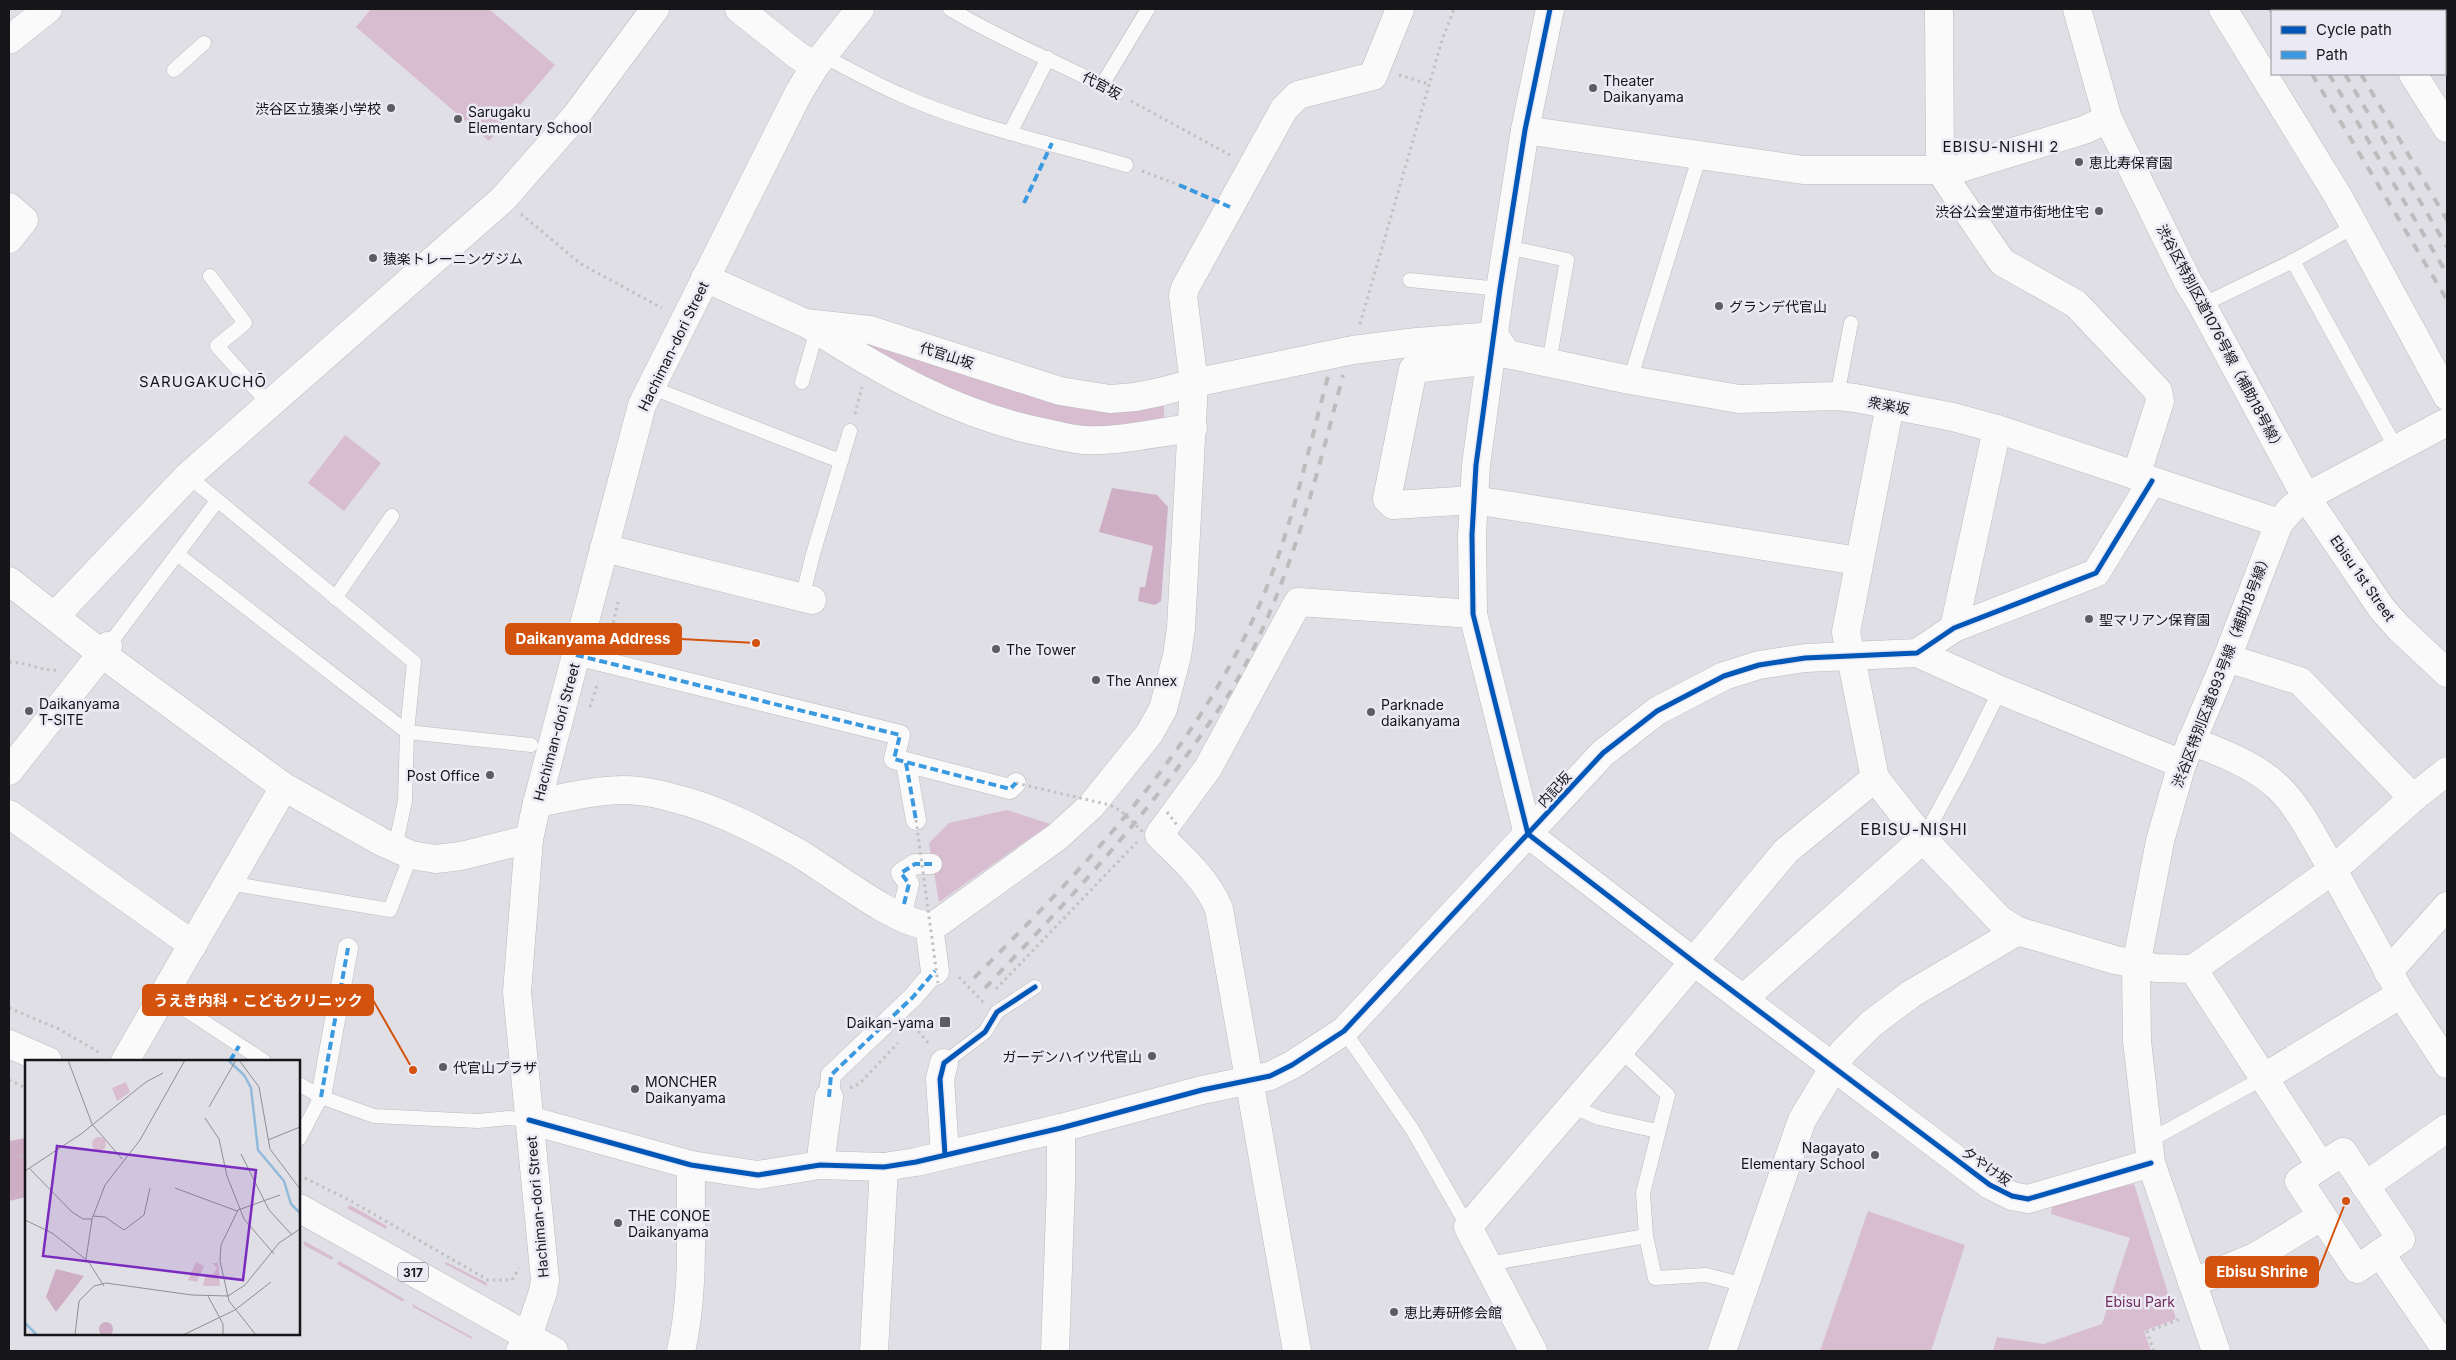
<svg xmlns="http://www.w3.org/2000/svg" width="2456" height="1360" viewBox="0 0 2456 1360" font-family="Inter,'Noto Sans JP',sans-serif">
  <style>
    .green { fill: #d8bcd0 }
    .forest { fill: #ceaec5 }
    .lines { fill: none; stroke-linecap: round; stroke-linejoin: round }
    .service-casing { stroke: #bbbbbf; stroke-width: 15 }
    .pedestrian-casing { stroke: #bbbbbf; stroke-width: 21 }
    .minor-casing { stroke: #bbbbbf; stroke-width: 29 }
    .tertiary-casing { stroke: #bbbbbf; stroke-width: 29 }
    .primary-casing { stroke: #bbbbbf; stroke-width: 29 }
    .path { stroke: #c1c1c3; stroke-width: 3; stroke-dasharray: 2.5 4; stroke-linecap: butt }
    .service { stroke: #fafafb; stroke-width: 14 }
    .pedestrian { stroke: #fafafb; stroke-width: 20 }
    .minor { stroke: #fafafb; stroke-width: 28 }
    .tertiary { stroke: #fafafb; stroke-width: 28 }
    .primary { stroke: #fafafb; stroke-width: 28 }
    .rail { stroke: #bcbcbd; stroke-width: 4; stroke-dasharray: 9 9; stroke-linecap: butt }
    .path-bridge { stroke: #c1c1c3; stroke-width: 3; stroke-dasharray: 2.5 4; stroke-linecap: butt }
    .quiet { stroke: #3b9adf; stroke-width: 4; stroke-dasharray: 8 4; stroke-linecap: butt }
    .cycleway-casing { stroke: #ebeaf4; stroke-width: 8 }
    .cycleway { stroke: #0057b8; stroke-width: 5 }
    .poi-dot { fill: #5d5c60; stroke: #ebeaf4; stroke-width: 2 }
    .labels { text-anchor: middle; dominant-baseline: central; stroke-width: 5; stroke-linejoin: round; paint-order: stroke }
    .shield { fill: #ebeaf4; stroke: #56555b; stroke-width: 1 }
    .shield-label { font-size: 12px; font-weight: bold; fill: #161519 }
    .poi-label { font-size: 14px; fill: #161519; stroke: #ebeaf4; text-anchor: start }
    .street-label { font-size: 14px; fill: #161519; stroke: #ebeaf4 }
    .park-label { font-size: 14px; fill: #722b5d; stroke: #ebeaf4 }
    .neighbourhood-label { font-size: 15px; letter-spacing: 1px; fill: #161519; stroke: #ebeaf4 }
    .quarter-label { font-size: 16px; letter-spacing: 1px; fill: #161519; stroke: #ebeaf4 }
    .inset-river { fill: none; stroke: #92bada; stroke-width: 2.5 }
    .inset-road { fill: none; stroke: #8f8e93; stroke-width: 1 }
    .view { fill: #7b2cbf; fill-opacity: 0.15; stroke: #7b2cbf; stroke-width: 2.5 }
    .inset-edge { fill: none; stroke: #161519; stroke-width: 2.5 }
    .leader { fill: none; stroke: #d3520d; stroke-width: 2 }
    .callout-dot { fill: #d3520d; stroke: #ebeaf4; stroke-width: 2 }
    .callout { fill: #d3520d; stroke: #d3520d; stroke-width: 2 }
    .callout-label { font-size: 15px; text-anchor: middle; font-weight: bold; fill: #fff }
  </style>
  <rect width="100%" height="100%" fill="#e0dfe5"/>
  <g class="green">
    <polygon points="371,9 489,9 555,65 489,141 356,27"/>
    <polygon points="865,337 1164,401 1164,423 1116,432 1016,418 859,348"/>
    <polygon points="345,435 381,463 344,511 308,483"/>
    <polygon points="1007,810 1050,824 939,902 929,843 949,823"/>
    <polygon points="2134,1184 2176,1319 2144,1331 2151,1351 1993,1351 1997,1337 2044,1344 2102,1324 2130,1238 2051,1214 2053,1201"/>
    <polygon points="350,1205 387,1226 386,1229 347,1208"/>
    <polygon points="1868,1211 1965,1245 1931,1351 1820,1351"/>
    <polygon points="304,1241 333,1257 332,1260 305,1246 303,1243"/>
    <polygon points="339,1261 402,1298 405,1300 402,1301 337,1264"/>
    <polygon points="446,1262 487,1283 487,1286 445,1264"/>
    <polygon points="412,1304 472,1337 472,1339 413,1307"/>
  </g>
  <g class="forest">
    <polygon points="1112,488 1157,495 1168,507 1161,601 1155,605 1138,601 1140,587 1145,587 1153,546 1099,532"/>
    <polygon points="26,1138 26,1197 9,1201 9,1141"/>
  </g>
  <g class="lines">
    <defs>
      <g id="service">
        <path d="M950 9C1003 41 1062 64 1117 93"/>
        <polyline points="2428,11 2432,9"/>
        <path d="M823 56C849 69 874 83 901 95 973 127 1051 143 1126 165"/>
        <polyline points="174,70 204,43"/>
        <polyline points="1102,85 1148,9"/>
        <polyline points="1010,133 1048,58"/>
        <polyline points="1507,247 1567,260 1549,363"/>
        <polyline points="2293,261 2396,448"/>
        <polyline points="210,276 245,323 217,346 269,404"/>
        <polyline points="1410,280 1500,289"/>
        <polyline points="2202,305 2293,261 2355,226"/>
        <polyline points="1630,380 1700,155"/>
        <polyline points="802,382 817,330"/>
        <polyline points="650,387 832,458 842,459"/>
        <polyline points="1837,396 1851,323"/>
        <polyline points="188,476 414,662 407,732 405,801 395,848"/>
        <polyline points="177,554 407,732 531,745"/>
        <polyline points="335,598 392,516"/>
        <polyline points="802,598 813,554 850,431"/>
        <polyline points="108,646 217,501"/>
        <polyline points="1923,839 1962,767 2000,690"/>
        <polyline points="228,883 390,910 411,855"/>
        <polyline points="163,995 264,1061"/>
        <polyline points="1344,1031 1412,1129 1468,1227"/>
        <polyline points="1620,1050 1668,1095 1643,1193 1646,1236 1655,1278 1706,1275 1745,1285"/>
        <polyline points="944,1063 985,1032 997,1012 1035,987"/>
        <polyline points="299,1084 321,1097 374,1116 478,1121 509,1118 529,1120"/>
        <polyline points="1572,1106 1599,1118 1657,1131"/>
        <polyline points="299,1139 321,1097"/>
        <polyline points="2147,1142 2263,1078"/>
        <polyline points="1488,1264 1646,1236"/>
      </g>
      <g id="pedestrian">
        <polyline points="576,655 900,735 894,759 1010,789 1016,783"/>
        <polyline points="906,763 916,820"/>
        <polyline points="904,904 909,884 901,873 915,864 932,864"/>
        <polyline points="321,1097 348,948"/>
        <polyline points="829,1097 831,1075 913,997 935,971"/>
      </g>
      <g id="minor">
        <polyline points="1550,9 1525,130 1500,289 1476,465 1472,535 1473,614 1528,834 1694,962 1990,1185 2012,1196 2028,1199 2151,1163"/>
        <polyline points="1939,9 1940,170 1951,187 2002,262 2076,304 2158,391 2160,401 2136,476"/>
        <polyline points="2223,9 2338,196 2447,396"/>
        <polyline points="1525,130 1803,170 1940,170 1958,169 2084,130 2108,119"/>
        <polyline points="9,207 24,220 9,239"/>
        <polyline points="705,278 805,323 870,330 1060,391 1110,399 1135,397 1160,392 1194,383 1353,350 1417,342 1495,336"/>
        <path d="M809 325C882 372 957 415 1042 432 1056 435 1070 439 1084 440 1120 442 1157 432 1193 428"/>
        <polyline points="1492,360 1413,369 1387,499 1393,505 1474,500 1858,561"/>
        <polyline points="1194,383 1183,296 1185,288 1284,109 1298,95 1373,76 1400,9"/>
        <polyline points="1890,405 1846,632 1875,778 1923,839 2000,920 2018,931 2115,960 2156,968 2193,969 2321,1166 2299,1181 2357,1269 2401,1239 2343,1152 2321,1166"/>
        <polyline points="604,548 812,600"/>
        <polyline points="55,616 188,476 503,199 575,117 655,9"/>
        <polyline points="1954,628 1997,429"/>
        <polyline points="1917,653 2000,690 2182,764"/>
        <polyline points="2227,658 2300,681 2413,798"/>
        <path d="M2191 741C2220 752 2255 765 2278 787 2301 809 2316 843 2333 870L2193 969"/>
        <polyline points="9,771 108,646"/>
        <polyline points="2447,771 2413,798 2333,870 2401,994 2447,1064"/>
        <polyline points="9,814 193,945"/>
        <polyline points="929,926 935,971"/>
        <polyline points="2388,972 2447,906"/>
        <polyline points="1743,999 1923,839"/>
        <polyline points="125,1061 284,787"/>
        <polyline points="944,1063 940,1079 945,1155"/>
        <polyline points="2263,1078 2401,994"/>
        <polyline points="529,1120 691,1165 758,1175 820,1165 884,1167 916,1162 1061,1128 1202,1090 1270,1076 1292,1065 1344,1031 1603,753 1657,711 1724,676 1759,665 1805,658 1917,653 1954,628 2096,573 2152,481"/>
        <polyline points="820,1165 829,1097"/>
        <polyline points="2365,1186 2447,1128"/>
        <polyline points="2380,1253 2447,1351"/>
        <polyline points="2192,1283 2255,1257 2322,1216"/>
        <polyline points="520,1351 528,1336"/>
        <path d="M681 1351C695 1291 690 1226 691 1165"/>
        <polyline points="874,1351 884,1167"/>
        <polyline points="1055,1351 1061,1184 1061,1128"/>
        <path d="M1297 1351 1219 909C1206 878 1182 858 1159 835L1208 768 1298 602 1473 614"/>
        <polyline points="1533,1351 1468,1227 1620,1050 1786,851 1875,778"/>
        <polyline points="1722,1351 1802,1120 1843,1052 1871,1024 1911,994 2018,931"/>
      </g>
      <g id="tertiary">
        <polyline points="739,9 797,55 815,66"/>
        <polyline points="2077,9 2108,119 2188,282 2202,305 2306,497 2382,609 2399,628 2447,673"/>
        <polyline points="2371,9 2373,11"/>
        <polyline points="9,40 48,9"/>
        <polyline points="2413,74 2447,128"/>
        <polyline points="1495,336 1507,354 1630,380 1739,399 1837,396 1855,398 1953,417 1997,429 2279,523"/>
        <polyline points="9,581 102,654 284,787 382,842 411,855 436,859 461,856 529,839"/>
        <path d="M537 803C570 797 606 787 639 791 655 792 672 798 688 802 725 813 761 832 795 851 825 868 896 924 927 925 931 926 935 924 938 923L1057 837 1091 806 1149 734 1163 709 1177 656 1181 628 1194 383"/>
        <polyline points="528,1336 543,1292 545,1280 517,992 529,839 537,803 642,405 798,94 815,66 860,9"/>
        <polyline points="2216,1351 2151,1163 2137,1041 2136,966 2160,841 2182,764 2227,658 2279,523 2292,508 2306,497 2447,422"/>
      </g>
      <g id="primary">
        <polyline points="9,1044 48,1061"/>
        <polyline points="299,1208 554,1351"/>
      </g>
    </defs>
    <use href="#service" class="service-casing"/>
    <use href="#pedestrian" class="pedestrian-casing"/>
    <use href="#minor" class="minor-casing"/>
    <use href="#tertiary" class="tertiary-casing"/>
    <use href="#primary" class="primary-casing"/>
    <g class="path">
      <polyline points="1399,75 1429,84"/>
      <polyline points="1131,101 1230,155"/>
      <polyline points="1142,171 1179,185"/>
      <polyline points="521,214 581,264 662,308"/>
      <polyline points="1360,324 1442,40 1454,9"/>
      <polyline points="855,414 862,387"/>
      <polyline points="609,642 618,602"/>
      <path d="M9 662C27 662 37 670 56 670"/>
      <polyline points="590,707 598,682"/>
      <polyline points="959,977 983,1002"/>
      <polyline points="996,989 1137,842"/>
      <polyline points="9,1008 59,1029 102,1054"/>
      <polyline points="914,1026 929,1044"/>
      <polyline points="9,1080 26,1088"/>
      <polyline points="850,1088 860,1083 898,1043"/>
      <polyline points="20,1155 26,1158"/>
      <polyline points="299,1175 351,1201 488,1280 512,1280 519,1268"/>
      <polyline points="26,1178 26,1181"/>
      <polyline points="2154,1351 2147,1332 2180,1319"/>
    </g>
    <use href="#service" class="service"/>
    <use href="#pedestrian" class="pedestrian"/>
    <use href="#minor" class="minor"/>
    <use href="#tertiary" class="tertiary"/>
    <use href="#primary" class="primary"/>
    <g class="rail">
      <polyline points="2270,9 2272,12"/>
      <polyline points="2288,9 2289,11"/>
      <polyline points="2304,9 2306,11"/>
      <polyline points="2320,9 2322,11"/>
      <polyline points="2312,74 2447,300"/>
      <polyline points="2329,74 2447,274"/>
      <polyline points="2345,74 2447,247"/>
      <polyline points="2361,74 2447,220"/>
      <path d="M974 978C1082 870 1191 757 1255 615 1290 538 1307 454 1329 373"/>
      <path d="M985 988C1060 909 1137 828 1199 738 1214 716 1230 695 1242 671 1291 579 1317 476 1343 375"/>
    </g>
    <g class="path-bridge">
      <polyline points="1016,783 1110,805 1121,811 1145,834"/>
      <polyline points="1167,812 1177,825"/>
      <polyline points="916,820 938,983"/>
    </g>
    <g class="quiet">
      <polyline points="1179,185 1230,207"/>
      <polyline points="1024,203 1052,143"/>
      <polyline points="576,655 900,735 894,759 1010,789 1016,783"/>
      <polyline points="906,763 916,820"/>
      <polyline points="904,904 909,884 901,873 915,864 932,864"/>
      <polyline points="230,1061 239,1046"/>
      <polyline points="321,1097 348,948"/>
      <polyline points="829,1097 831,1075 913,997 935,971"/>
    </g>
    <defs>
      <g id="cycleway">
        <polyline points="1550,9 1525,130 1500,289 1476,465 1472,535 1473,614 1528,834 1694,962 1990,1185 2012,1196 2028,1199 2151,1163"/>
        <polyline points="529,1120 691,1165 758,1175 820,1165 884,1167 916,1162 1061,1128 1202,1090 1270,1076 1292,1065 1344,1031 1603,753 1657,711 1724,676 1759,665 1805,658 1917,653 1954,628 2096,573 2152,481"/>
        <polyline points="945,1155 940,1079 944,1063 985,1032 997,1012 1035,987"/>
      </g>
    </defs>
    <use href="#cycleway" class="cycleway-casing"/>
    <use href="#cycleway" class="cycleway"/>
  </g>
  <g class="poi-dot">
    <circle cx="1593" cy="88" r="5"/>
    <circle cx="391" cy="108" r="5"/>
    <circle cx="458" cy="119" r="5"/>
    <circle cx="2079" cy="162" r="5"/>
    <circle cx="2099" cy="211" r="5"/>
    <circle cx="373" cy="258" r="5"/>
    <circle cx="1719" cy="306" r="5"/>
    <circle cx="2089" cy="619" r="5"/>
    <circle cx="996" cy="649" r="5"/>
    <circle cx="1096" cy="680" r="5"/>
    <circle cx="29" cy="711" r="5"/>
    <circle cx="1371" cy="712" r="5"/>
    <circle cx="490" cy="775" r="5"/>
    <rect x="939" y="1016" width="12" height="12" rx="2.5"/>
    <circle cx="1152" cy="1056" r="5"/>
    <circle cx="443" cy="1067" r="5"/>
    <circle cx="635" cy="1089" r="5"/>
    <circle cx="1875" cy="1155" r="5"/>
    <circle cx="618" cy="1223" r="5"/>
    <circle cx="1394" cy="1312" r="5"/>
  </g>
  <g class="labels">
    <rect class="shield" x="398" y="1262.5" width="30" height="19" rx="4"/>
    <g class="shield-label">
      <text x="413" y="1272">317</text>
    </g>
    <g class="poi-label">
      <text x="1603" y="80">Theater<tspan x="1603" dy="16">Daikanyama</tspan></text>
      <text x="381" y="108" text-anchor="end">渋谷区立猿楽小学校</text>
      <text x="468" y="111">Sarugaku<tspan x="468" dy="16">Elementary School</tspan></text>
      <text x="2089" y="162">恵比寿保育園</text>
      <text x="2089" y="211" text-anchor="end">渋谷公会堂道市街地住宅</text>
      <text x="383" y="258">猿楽トレーニングジム</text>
      <text x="1729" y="306">グランデ代官山</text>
      <text x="2099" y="619">聖マリアン保育園</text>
      <text x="1006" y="649">The Tower</text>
      <text x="1106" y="680">The Annex</text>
      <text x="39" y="703">Daikanyama<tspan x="39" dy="16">T-SITE</tspan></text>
      <text x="1381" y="704">Parknade<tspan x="1381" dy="16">daikanyama</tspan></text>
      <text x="480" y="775" text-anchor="end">Post Office</text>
      <text x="934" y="1022" text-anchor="end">Daikan-yama</text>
      <text x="1142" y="1056" text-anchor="end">ガーデンハイツ代官山</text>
      <text x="453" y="1067">代官山プラザ</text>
      <text x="645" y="1081">MONCHER<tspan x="645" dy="16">Daikanyama</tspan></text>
      <text x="1865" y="1147" text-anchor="end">Nagayato<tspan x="1865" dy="16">Elementary School</tspan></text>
      <text x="628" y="1215">THE CONOE<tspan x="628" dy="16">Daikanyama</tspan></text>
      <text x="1404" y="1312">恵比寿研修会館</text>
    </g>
    <g class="street-label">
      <text transform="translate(1102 85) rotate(28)">代官坂</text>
      <text transform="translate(2221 338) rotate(62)">渋谷区特別区道1076号線（補助18号線）</text>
      <text transform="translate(673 346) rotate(-64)">Hachiman-dori Street</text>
      <text transform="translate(947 355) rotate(18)">代官山坂</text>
      <text transform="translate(1889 405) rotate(11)">衆楽坂</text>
      <text transform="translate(2363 578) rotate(55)">Ebisu 1st Street</text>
      <text transform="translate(2221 670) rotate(-69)">渋谷区特別区道893号線（補助18号線）</text>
      <text transform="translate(556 732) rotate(-75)">Hachiman-dori Street</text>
      <text transform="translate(1554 789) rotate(-48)">内記坂</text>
      <text transform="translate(1987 1166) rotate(35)">夕やけ坂</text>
      <text transform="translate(537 1207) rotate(-95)">Hachiman-dori Street</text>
    </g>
    <g class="park-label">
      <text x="2140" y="1301">Ebisu Park</text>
    </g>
    <g class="neighbourhood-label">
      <text x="2001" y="146">EBISU-NISHI 2</text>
      <text x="203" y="381">SARUGAKUCHŌ</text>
    </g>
    <g class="quarter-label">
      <text x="1914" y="829">EBISU-NISHI</text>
    </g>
  </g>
  <g transform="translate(25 1060)">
    <rect width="275" height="275" fill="#e0dfe5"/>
    <path d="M101 22 105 32 92 41 87 28ZM67 84a7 7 0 1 1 14 0a7 7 0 1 1-14 0ZM171 202 179 206 172 222 163 220ZM187 203H193L195 226H178L181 214H189L192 208Z" fill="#d8bcd0"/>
    <path d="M31 209 59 216 31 252 21 237ZM74 269a7 7 0 1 1 14 0a7 7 0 1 1-14 0Z" fill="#ceaec5"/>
    <path class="inset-river" d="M203 0 219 15 226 28 233 90 259 121 266 144 275 153M0 263 12 275"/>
    <path class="inset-road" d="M43 0 67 64 97 99M214 0 234 27 245 89 275 129M184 47 211 0M180 58 194 79 202 116 219 159 249 194M243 80 275 67M216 94 244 150 267 175M4 108 47 152 58 159H67M0 111 56 74 121 22 138 13M150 128 212 151M68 156 80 157 99 170 119 155 125 128M0 160 27 173 63 201 79 226M61 199 67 159 80 125 115 80 160 0M183 236 198 264V275M50 275 54 241 69 226 81 223 167 235 203 236 220 225 254 183 275 169M158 275 210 250 246 222M231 275 204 241 195 201 196 185 213 150 255 135"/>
    <path class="view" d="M32 86 231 110 218 220 18 196Z"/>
    <rect width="275" height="275" class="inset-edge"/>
  </g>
  <path class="leader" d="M756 643L681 639M413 1070L373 1000M2346 1201L2318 1272"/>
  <g class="callout-dot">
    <circle cx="756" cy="643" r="5"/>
    <circle cx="413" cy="1070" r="5"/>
    <circle cx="2346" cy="1201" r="5"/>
  </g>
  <g class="callout">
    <rect x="506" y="624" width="175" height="30" rx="5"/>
    <rect x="143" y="985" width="230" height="30" rx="5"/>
    <rect x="2206" y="1257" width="112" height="30" rx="5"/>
  </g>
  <g class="callout-label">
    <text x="593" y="644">Daikanyama Address</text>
    <text x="258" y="1006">うえき内科・こどもクリニック</text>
    <text x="2262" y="1277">Ebisu Shrine</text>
  </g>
  <rect width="2456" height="1360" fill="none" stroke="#161519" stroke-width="20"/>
  <rect x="2271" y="10" width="175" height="65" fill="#ebeaf4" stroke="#96959c"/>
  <rect x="2281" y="26" width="25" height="8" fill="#0057b8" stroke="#96959c"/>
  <text x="2316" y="35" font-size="15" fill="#161519">Cycle path</text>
  <rect x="2281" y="51" width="25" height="8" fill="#3b9adf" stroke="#96959c"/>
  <text x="2316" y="60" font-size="15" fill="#161519">Path</text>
</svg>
